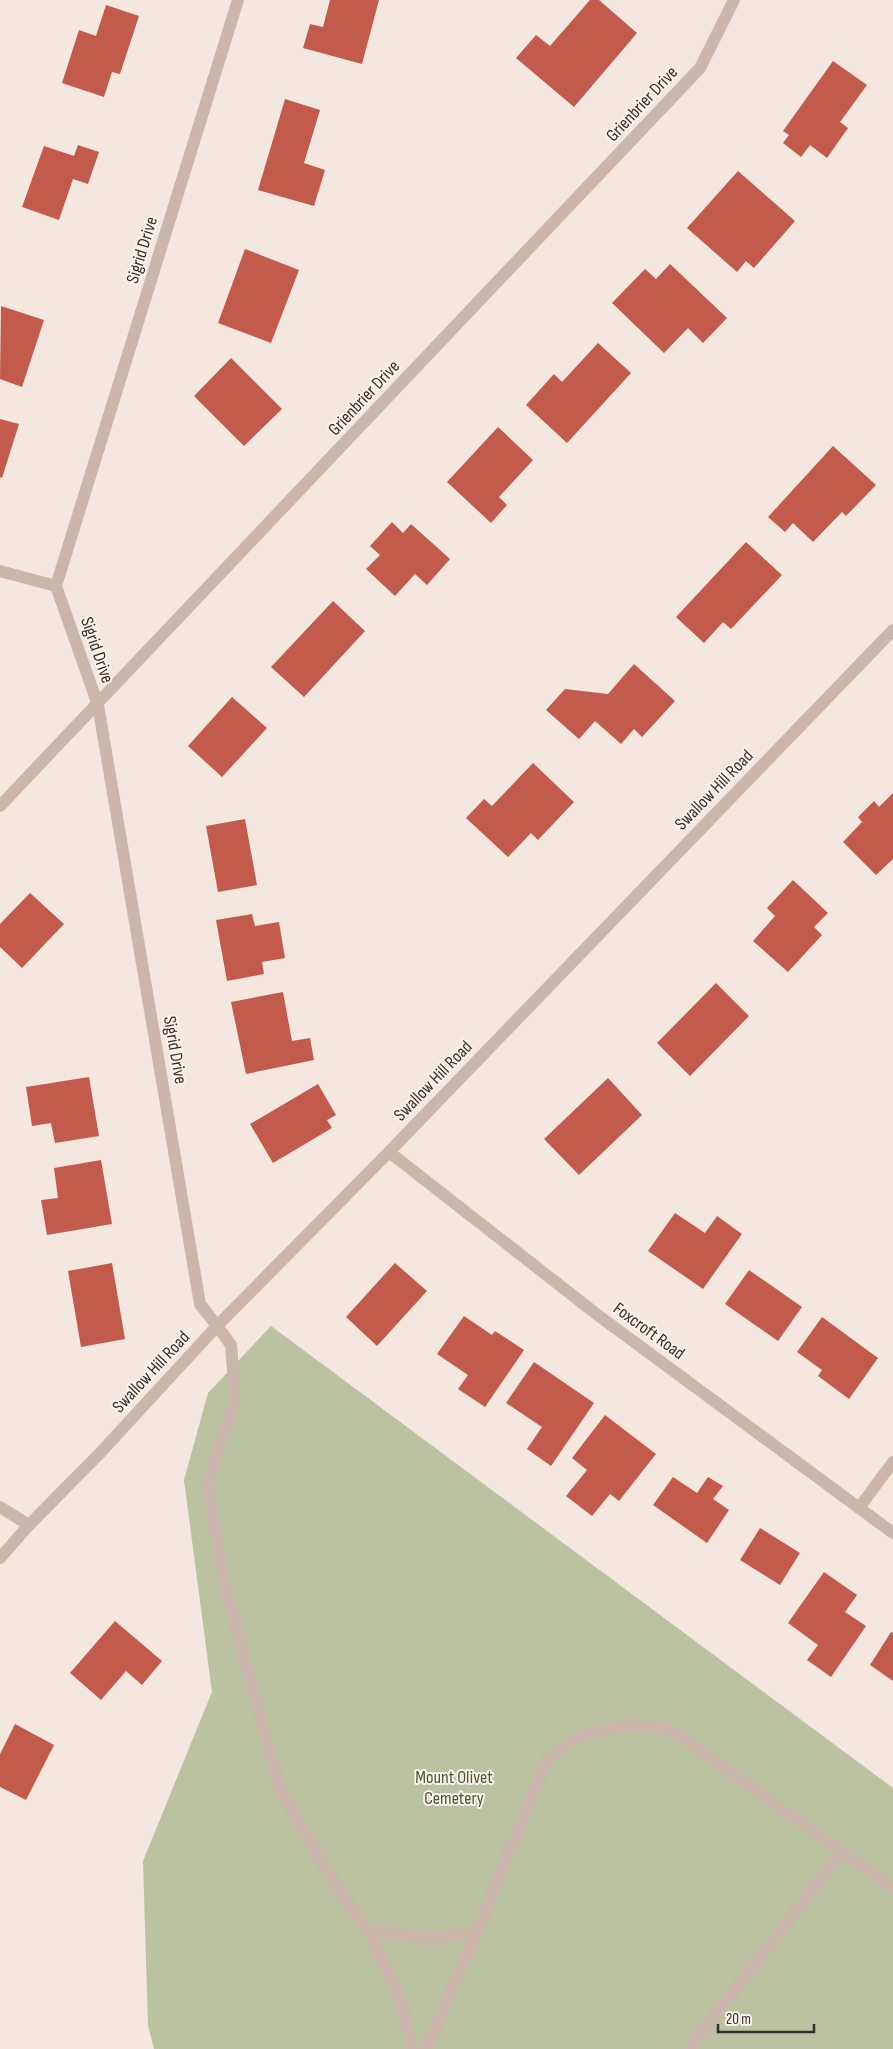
<svg xmlns="http://www.w3.org/2000/svg" width="893" height="2049" viewBox="0 0 893 2049" font-family="'Sofia Sans Condensed',sans-serif">
  <style>
    .green { fill: #bac29f }
    .building { fill: #c35b4d }
    .lines { fill: none; stroke-linecap: round; stroke-linejoin: round }
    .service { stroke: #cbb6ab; stroke-width: 12 }
    .minor { stroke: #cbb6ab; stroke-width: 12 }
    .labels { text-anchor: middle; dominant-baseline: central; stroke-width: 4; stroke-linejoin: round; paint-order: stroke }
    .street-label { font-size: 18px; fill: #392d2a; stroke: #faf2ec }
    .park-label { font-size: 18px; fill: #4d572e; stroke: #faf2ec }
  </style>
  <rect width="100%" height="100%" fill="#f3e7df"/>
  <polygon class="green" points="271,1326 893,1788 893,2049 154,2049 148,2025 143,1861 212,1692 184,1480 208,1393"/>
  <g class="building">
    <polygon points="330,0 379,0 362,64 303,48 310,24 323,27"/>
    <polygon points="590,0 599,0 637,33 574,107 516,58 536,35 550,46"/>
    <polygon points="106,5 139,16 120,74 112,72 104,97 62,83 79,30 96,36"/>
    <polygon points="833,61 867,85 840,122 848,128 827,158 810,145 801,157 783,143 789,135 783,131"/>
    <polygon points="285,99 320,110 304,163 325,170 314,206 258,190"/>
    <polygon points="78,145 99,152 88,184 73,179 59,220 22,207 44,146 74,156"/>
    <polygon points="738,171 795,221 754,268 746,261 737,272 687,228"/>
    <polygon points="245,249 299,270 271,343 218,323"/>
    <polygon points="670,264 727,318 703,343 688,328 664,353 612,303 645,269 656,279"/>
    <polygon points="1,306 44,320 22,387 0,379"/>
    <polygon points="598,343 631,373 567,443 526,405 554,374 562,382"/>
    <polygon points="231,358 282,409 244,446 194,396"/>
    <polygon points="0,419 19,424 2,478 0,477"/>
    <polygon points="498,427 533,460 499,497 507,505 491,523 447,482"/>
    <polygon points="833,446 876,485 846,516 842,512 813,542 793,523 785,532 768,517"/>
    <polygon points="392,522 403,533 411,524 450,559 427,585 415,574 395,596 366,569 380,555 370,546"/>
    <polygon points="746,542 782,575 731,629 723,622 704,643 676,617"/>
    <polygon points="333,601 365,631 304,697 271,667"/>
    <polygon points="634,664 675,701 642,737 634,729 621,744 595,721 579,739 546,710 565,689 608,694"/>
    <polygon points="232,697 267,728 222,777 188,746"/>
    <polygon points="533,763 574,802 538,840 531,833 508,857 466,818 484,799 492,806"/>
    <polygon points="893,793 893,859 876,875 843,842 862,822 858,817 874,801 879,807"/>
    <polygon points="245,819 257,885 218,892 206,826"/>
    <polygon points="793,880 828,913 814,927 822,935 788,972 753,941 775,916 767,908"/>
    <polygon points="30,893 64,924 22,968 0,947 0,924"/>
    <polygon points="252,914 255,926 279,922 285,958 262,962 264,974 227,981 216,920"/>
    <polygon points="716,983 749,1016 690,1076 657,1043"/>
    <polygon points="283,992 292,1041 310,1038 314,1060 246,1074 231,1002"/>
    <polygon points="89,1077 99,1136 55,1143 51,1123 32,1126 26,1087"/>
    <polygon points="608,1078 642,1115 579,1175 544,1139"/>
    <polygon points="318,1084 336,1115 327,1120 332,1128 273,1163 250,1124"/>
    <polygon points="101,1160 112,1224 47,1235 41,1200 58,1198 54,1168"/>
    <polygon points="675,1213 705,1233 717,1216 742,1234 703,1289 648,1251"/>
    <polygon points="112,1263 125,1339 81,1347 68,1271"/>
    <polygon points="395,1263 427,1291 377,1346 346,1317"/>
    <polygon points="749,1270 802,1307 778,1341 725,1304"/>
    <polygon points="464,1316 492,1335 495,1331 524,1350 485,1407 458,1389 468,1375 437,1354"/>
    <polygon points="822,1317 878,1358 849,1399 818,1376 822,1370 797,1352"/>
    <polygon points="534,1362 594,1403 551,1466 527,1449 542,1427 506,1403"/>
    <polygon points="605,1415 656,1454 619,1501 610,1494 592,1516 566,1496 587,1470 572,1458"/>
    <polygon points="673,1477 697,1493 708,1477 723,1486 713,1499 729,1510 707,1543 653,1505"/>
    <polygon points="760,1528 800,1553 780,1585 740,1560"/>
    <polygon points="824,1572 857,1595 845,1612 866,1626 831,1677 807,1660 818,1645 788,1623"/>
    <polygon points="115,1621 162,1661 142,1685 126,1671 101,1700 70,1673"/>
    <polygon points="891,1632 893,1633 893,1681 870,1665"/>
    <polygon points="15,1724 54,1745 26,1800 0,1787 0,1754"/>
  </g>
  <g class="lines">
    <g class="service">
      <polyline points="217,1326 231,1345 235,1399 207,1483 225,1585 280,1789 339,1891 367,1929 429,1939 477,1932"/>
      <polyline points="0,1507 29,1525"/>
      <polyline points="367,1929 397,1991 413,2049"/>
      <polyline points="426,2049 477,1932 547,1759 580,1737 625,1725 670,1729 893,1888"/>
      <polyline points="689,2049 842,1852"/>
    </g>
    <g class="minor">
      <polyline points="0,571 56,586"/>
      <polyline points="0,806 700,68 734,0"/>
      <polyline points="389,1152 599,1316 893,1533"/>
      <polyline points="217,1326 200,1304 98,705 56,586 238,0"/>
      <polyline points="859,1508 893,1462"/>
      <polyline points="0,1558 29,1525 101,1452 217,1326 389,1152 893,630"/>
    </g>
  </g>
  <g class="labels">
    <g class="street-label">
      <text transform="translate(642 104) rotate(-47)">Grienbrier Drive</text>
      <text transform="translate(142 250) rotate(-73)">Sigrid Drive</text>
      <text transform="translate(364 398) rotate(-47)">Grienbrier Drive</text>
      <text transform="translate(97 650) rotate(71)">Sigrid Drive</text>
      <text transform="translate(714 790) rotate(-46)">Swallow Hill Road</text>
      <text transform="translate(175 1050) rotate(80)">Sigrid Drive</text>
      <text transform="translate(433 1081) rotate(-46)">Swallow Hill Road</text>
      <text transform="translate(649 1331) rotate(36)">Foxcroft Road</text>
      <text transform="translate(151 1372) rotate(-47)">Swallow Hill Road</text>
    </g>
    <g class="park-label">
      <text x="454" y="1777">Mount Olivet<tspan x="454" dy="21">Cemetery</tspan></text>
    </g>
  </g>
  <path d="M718 2024v8h96v-8" fill="none" stroke="#392d2a" stroke-width="2.5"/>
  <text x="726" y="2024" font-size="15" fill="#392d2a" stroke="#faf2ec" stroke-width="4" paint-order="stroke">20 m</text>
</svg>
